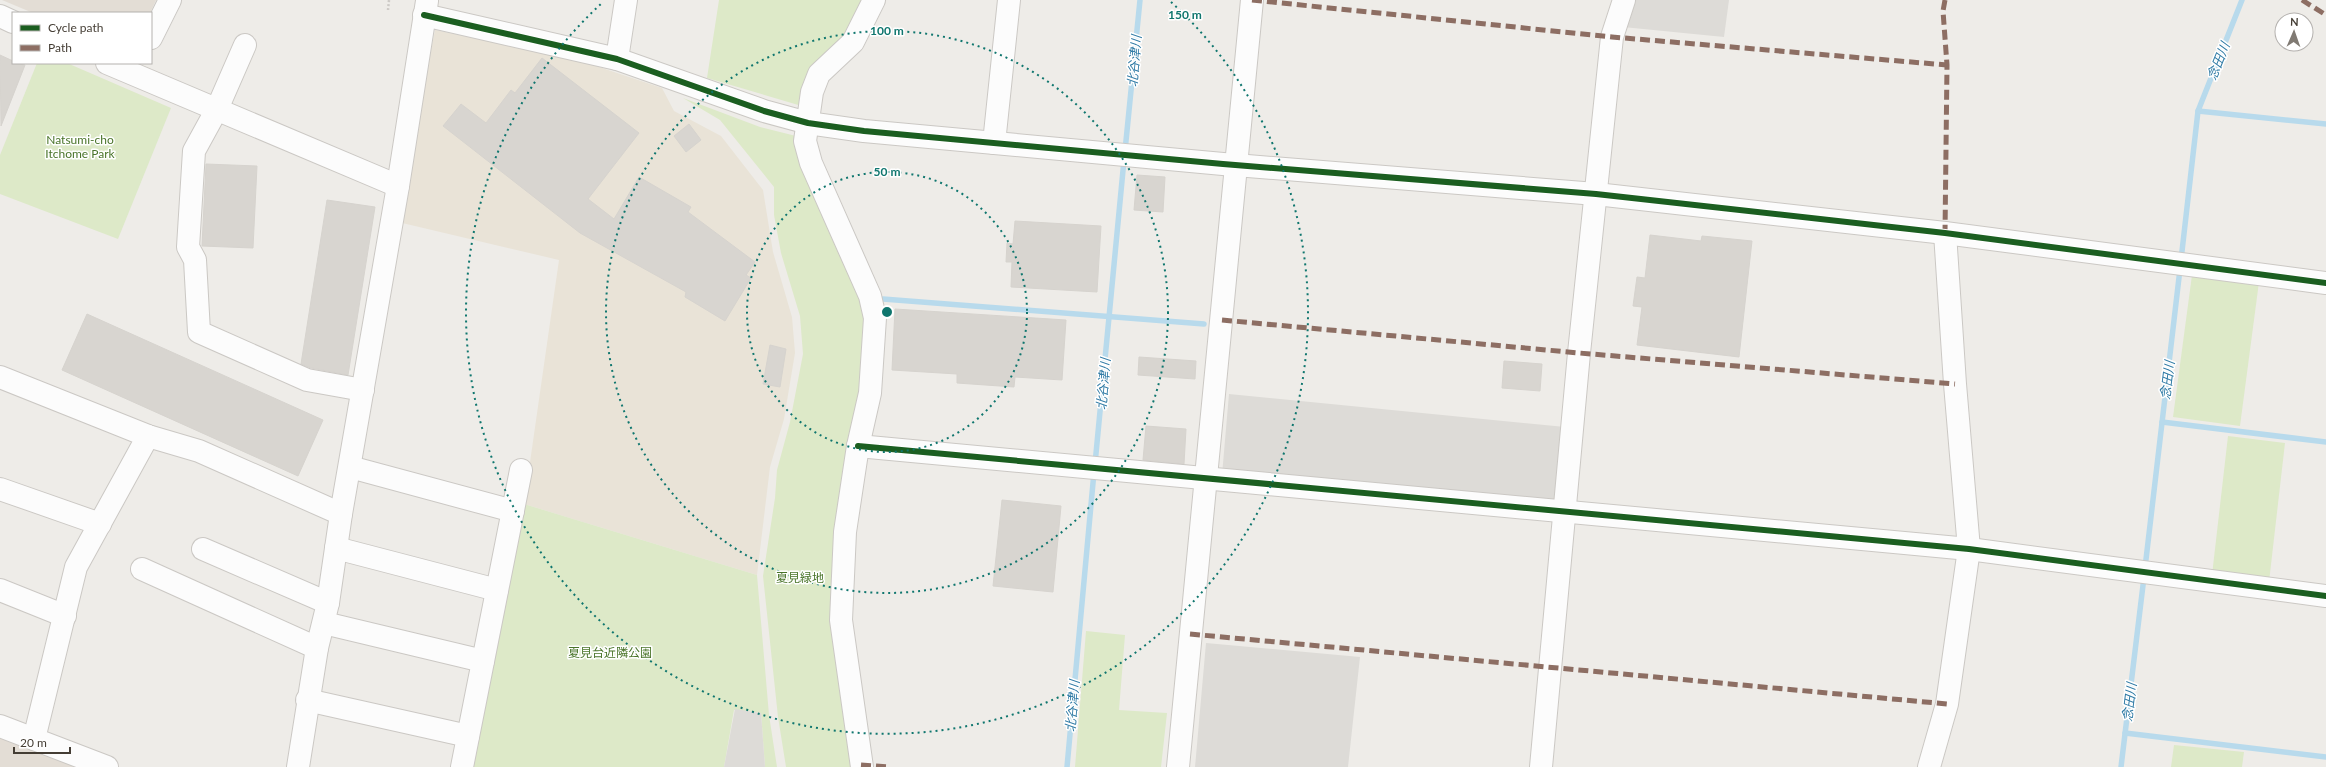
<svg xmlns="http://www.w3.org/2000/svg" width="2326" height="767" viewBox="0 0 2326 767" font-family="Lato,'Noto Sans JP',sans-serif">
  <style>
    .residential { fill: #e3ddd5 }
    .education { fill: #e9e3d7 }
    .green { fill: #dde9c8 }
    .parking { fill: #dddbd7 }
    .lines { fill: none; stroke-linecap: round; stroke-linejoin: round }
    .stream { stroke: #b8daec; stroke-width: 5.5 }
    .building { fill: #d8d5d0; stroke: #d6d3ce }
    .minor-casing { stroke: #cbc8c4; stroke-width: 24 }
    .path { stroke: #cdcac6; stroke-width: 2.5; stroke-dasharray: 2 2; stroke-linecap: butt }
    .minor { stroke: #fcfcfc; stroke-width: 22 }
    .quiet { stroke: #8d6e63; stroke-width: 5; stroke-dasharray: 10 5; stroke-linecap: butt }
    .cycleway-casing { stroke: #fff; stroke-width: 8 }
    .cycleway { stroke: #1b5e20; stroke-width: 6 }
    .ring { fill: none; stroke: #0f766e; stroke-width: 2; stroke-dasharray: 2 4 }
    .labels { text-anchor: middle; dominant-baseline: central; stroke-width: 3; stroke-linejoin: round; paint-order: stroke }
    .park-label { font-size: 12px; fill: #497429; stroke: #fff }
    .water-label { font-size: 13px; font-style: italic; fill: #2e7aa5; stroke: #fff }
    .centre { fill: #0f766e; stroke: #fff; stroke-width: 2 }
    .ring-label { font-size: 12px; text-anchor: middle; font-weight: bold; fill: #0f766e; stroke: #fff; stroke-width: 3; stroke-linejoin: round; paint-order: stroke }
  </style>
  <rect width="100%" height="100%" fill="#eeece8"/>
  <g class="residential">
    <polygon points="2,0 156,0 150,13 33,13"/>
    <polygon points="0,732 91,767 0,767"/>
  </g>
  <polygon class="education" points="435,30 578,60 662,88 674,111 721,136 763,190 773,252 792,317 795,353 784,419 770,467 757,575 524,504 559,260 398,222"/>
  <g class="green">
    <polygon points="719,0 867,0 805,107 707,78"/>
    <polygon points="37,63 67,63 171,108 118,239 0,194 0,155"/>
    <polygon points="683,98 760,127 800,137 863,299 869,341 839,532 856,767 786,767 778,717 763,576 775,498 777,470 790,422 803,354 800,316 781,253 774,215 774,187 720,120"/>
    <polygon points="2192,275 2259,282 2240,426 2173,417"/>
    <polygon points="2228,436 2285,443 2269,582 2212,575"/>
    <polygon points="524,504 757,575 769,715 777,767 765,767 761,713 734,710 724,767 466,767"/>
    <polygon points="1086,631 1125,635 1119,710 1167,713 1161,767 1075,767"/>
    <polygon points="2174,745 2244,752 2242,767 2171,767"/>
  </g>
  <g class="parking">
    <polygon points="1632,0 1729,0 1724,37 1623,27"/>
    <polygon points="1229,394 1565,427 1557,505 1222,475"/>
    <polygon points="1206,643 1360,657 1348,767 1195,767"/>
    <polygon points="735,709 761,713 765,767 724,767"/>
  </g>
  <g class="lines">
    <g class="stream">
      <polyline points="2198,111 2326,124"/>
      <polyline points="1125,151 1140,0"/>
      <polyline points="2181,260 2198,111 2242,0"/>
      <polyline points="883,299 1204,324"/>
      <polyline points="2162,422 2326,442"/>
      <polyline points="1095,464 1124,160"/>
      <polyline points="2145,568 2180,269"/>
      <polyline points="2125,733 2326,757"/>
      <polyline points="1067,767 1094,472"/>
      <polyline points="2121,767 2144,577"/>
    </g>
  </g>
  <g class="building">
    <polygon points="0,55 13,61 13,63 25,65 1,126"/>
    <polygon points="542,58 639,133 588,199 614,219 639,177 691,207 688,212 755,262 746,275 751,278 725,321 685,297 686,292 580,233 443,126 461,104 486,123 511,90 515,93"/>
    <polygon points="689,124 701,140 686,152 674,136"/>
    <polygon points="206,164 257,166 253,248 202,246"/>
    <polygon points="1137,175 1165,177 1163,212 1134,210"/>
    <polygon points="327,200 375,207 348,375 311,368 301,364"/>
    <polygon points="1015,221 1101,226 1097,292 1011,287 1012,262 1006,262 1007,243 1013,244"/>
    <polygon points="1650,235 1701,241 1702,236 1752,241 1739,357 1637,345 1642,307 1633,306 1637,277 1645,278"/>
    <polygon points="895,309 1066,320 1062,380 1015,377 1014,387 957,383 957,374 892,370"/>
    <polygon points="87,314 323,420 298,476 62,370"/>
    <polygon points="770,345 786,349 780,387 763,384"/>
    <polygon points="1139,357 1196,361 1195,379 1138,375"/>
    <polygon points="1504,361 1542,364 1540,391 1502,388"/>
    <polygon points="1146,426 1186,429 1184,464 1143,460"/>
    <polygon points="1002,500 1061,506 1053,592 993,586"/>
  </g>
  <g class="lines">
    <defs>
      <g id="minor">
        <polyline points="424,15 617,59 764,111 808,123 864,131 1223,164 1596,194 1945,233 2326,283"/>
        <polyline points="0,16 13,22"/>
        <polyline points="151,38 170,0"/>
        <polyline points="245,45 217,109 194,151 188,247 195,260 199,332 307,380 363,390"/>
        <polyline points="617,59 626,0"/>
        <polyline points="107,63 398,186"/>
        <polyline points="994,143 1009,0"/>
        <polyline points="0,377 148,436 199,451 341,514"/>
        <polyline points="858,446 1969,549 2326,596"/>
        <polyline points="350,467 513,511"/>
        <polyline points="0,489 100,524"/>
        <polyline points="336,548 497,590"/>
        <polyline points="203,549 328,603"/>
        <polyline points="142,569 317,648"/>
        <polyline points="0,590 65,616"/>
        <polyline points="324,623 483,661"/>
        <polyline points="307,700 468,736"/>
        <polyline points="0,726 107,767"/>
        <polyline points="34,739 76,567 148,436"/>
        <polyline points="298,767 317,648 328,603 341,514 398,186 427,1"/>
        <polyline points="462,767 521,470"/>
        <polyline points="862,767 841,620 845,532 858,446 870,393 875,318 870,296 811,163 805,141 812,92 819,74 853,42 874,0"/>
        <polyline points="1178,767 1252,0"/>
        <polyline points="1541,767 1579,353 1612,37 1624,0"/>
        <polyline points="1929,767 1947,704 1969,549 1955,384 1945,233"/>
      </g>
    </defs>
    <use href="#minor" class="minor-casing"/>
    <polyline class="path" points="388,10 389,0"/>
    <use href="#minor" class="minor"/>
    <g class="quiet">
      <polyline points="1252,0 1612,37 1947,65"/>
      <polyline points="1945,0 1943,11 1947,65 1945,233"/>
      <polyline points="2302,0 2326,15"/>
      <polyline points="1222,320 1579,353 1955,384"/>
      <polyline points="1190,634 1947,704"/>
      <polyline points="861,765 889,767"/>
    </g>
    <defs>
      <g id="cycleway">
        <polyline points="424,15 617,59 764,111 808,123 864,131 1223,164 1596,194 1945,233 2326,283"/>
        <polyline points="858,446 1969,549 2326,596"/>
      </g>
    </defs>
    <use href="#cycleway" class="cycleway-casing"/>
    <use href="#cycleway" class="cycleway"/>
  </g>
  <g class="ring">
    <circle cx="887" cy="312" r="140"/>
    <circle cx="887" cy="312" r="281"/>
    <path d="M1171 2A421 421 0 1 1 603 2"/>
  </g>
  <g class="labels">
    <g class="park-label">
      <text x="80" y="139">Natsumi-cho<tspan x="80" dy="14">Itchome Park</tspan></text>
      <text x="800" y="577">夏見緑地</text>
      <text x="610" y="652">夏見台近隣公園</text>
    </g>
    <g class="water-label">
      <text transform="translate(1134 61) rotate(-85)">北谷津川</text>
      <text transform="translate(2218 61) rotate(-68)">念田川</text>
      <text transform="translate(2167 380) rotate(-83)">念田川</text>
      <text transform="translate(1103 384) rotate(-85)">北谷津川</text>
      <text transform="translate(2129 702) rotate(-83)">念田川</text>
      <text transform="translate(1072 706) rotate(-85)">北谷津川</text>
    </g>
  </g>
  <circle cx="887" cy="312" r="6" class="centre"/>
  <g class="ring-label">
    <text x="1185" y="19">150 m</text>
    <text x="887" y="35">100 m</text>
    <text x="887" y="176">50 m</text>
  </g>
  <rect x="12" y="12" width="140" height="52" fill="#ffffff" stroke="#b4b1ae"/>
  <rect x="20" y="25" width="20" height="6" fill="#1b5e20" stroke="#b4b1ae"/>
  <text x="48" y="32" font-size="12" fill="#443d34">Cycle path</text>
  <rect x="20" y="45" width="20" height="6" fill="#8d6e63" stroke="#b4b1ae"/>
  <text x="48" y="52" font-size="12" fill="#443d34">Path</text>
  <g transform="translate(2294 32) rotate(2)"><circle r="19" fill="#ffffff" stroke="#b4b1ae"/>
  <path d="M0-3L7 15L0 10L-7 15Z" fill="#807a73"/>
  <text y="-6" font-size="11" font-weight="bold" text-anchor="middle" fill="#443d34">N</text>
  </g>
  <path d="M14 747v6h56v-6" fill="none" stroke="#443d34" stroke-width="2"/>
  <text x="20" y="747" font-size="12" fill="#443d34" stroke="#ffffff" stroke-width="3" paint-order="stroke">20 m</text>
</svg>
